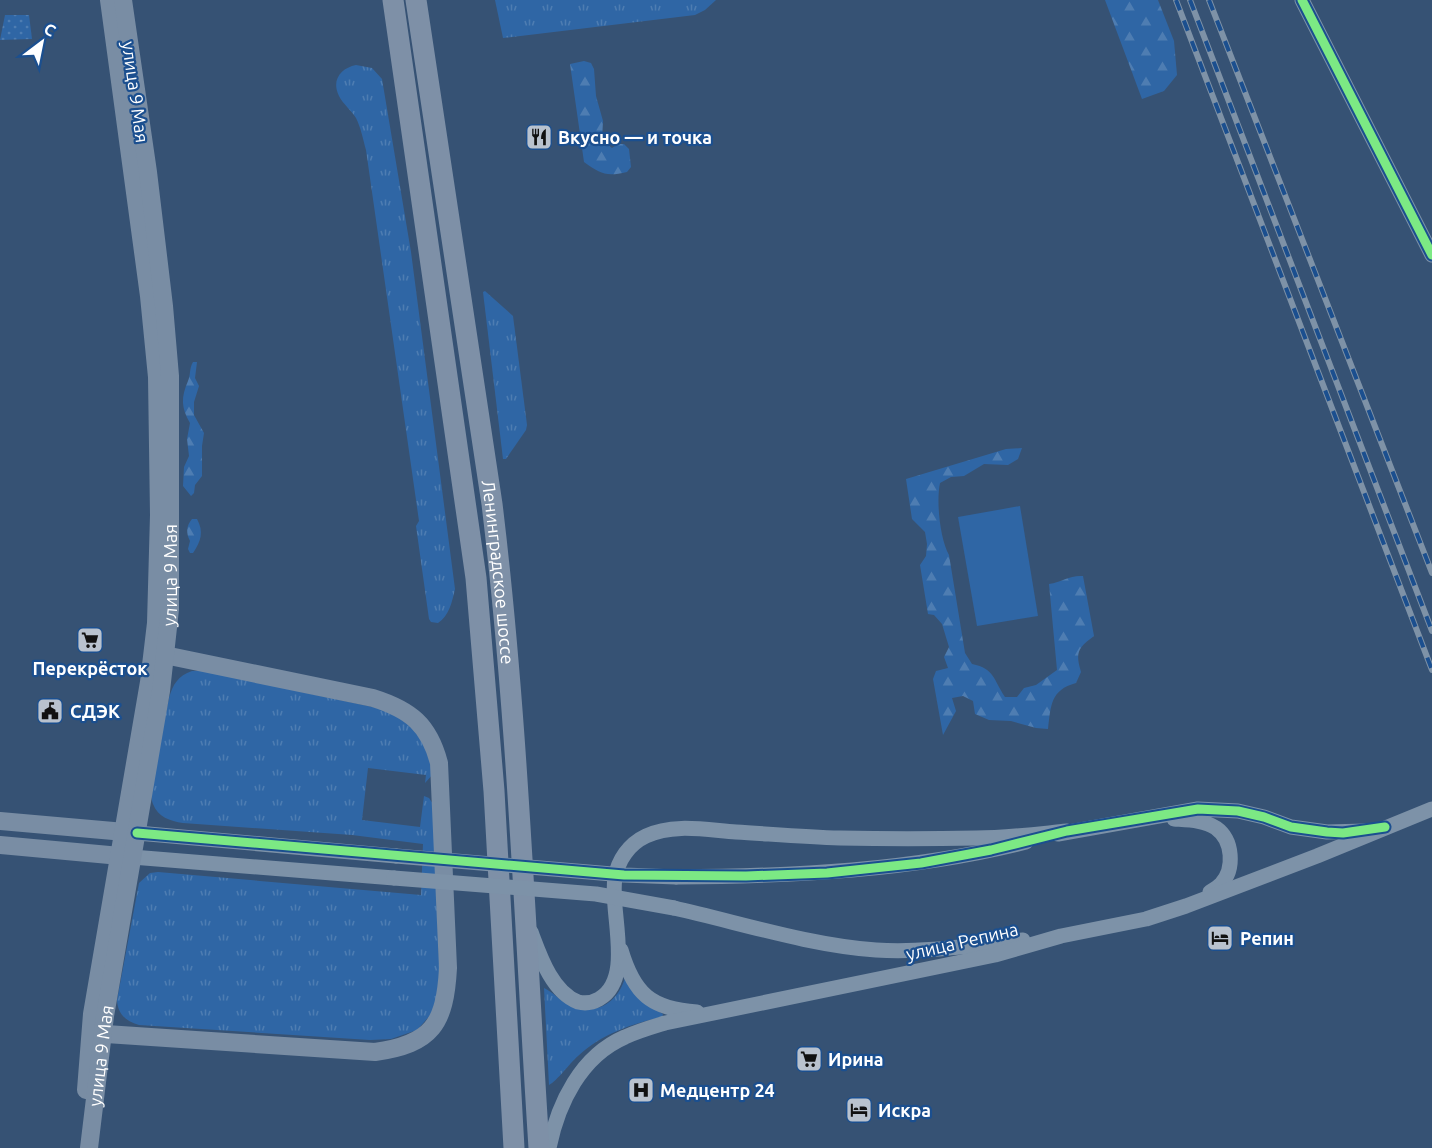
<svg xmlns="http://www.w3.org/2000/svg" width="1432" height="1148" viewBox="0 0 1432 1148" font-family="Ubuntu,sans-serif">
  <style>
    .grass { fill: url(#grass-tufts) }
    .forest { fill: url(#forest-firs) }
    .park { fill: url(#park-dots) }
    .pitch { fill: #2f66a5 }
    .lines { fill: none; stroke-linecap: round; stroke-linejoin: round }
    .tertiary { stroke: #7d92a8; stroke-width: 15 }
    .secondary { stroke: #798da4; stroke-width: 18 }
    .trunk { stroke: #7e90a7; stroke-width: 21 }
    .rail-casing { stroke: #7e92a7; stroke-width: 6 }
    .rail { stroke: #1b4f8f; stroke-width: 4; stroke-dasharray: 11; stroke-linecap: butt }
    .tertiary-bridge { stroke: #7d92a8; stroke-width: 15 }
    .cycleway-casing { stroke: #1b4f8f; stroke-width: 13 }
    .cycleway { stroke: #7ce984; stroke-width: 9 }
    .labels { text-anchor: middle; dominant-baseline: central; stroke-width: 4.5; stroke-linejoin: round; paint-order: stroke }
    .street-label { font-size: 18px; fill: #fff; stroke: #1b4f8f }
    .poi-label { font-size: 18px; font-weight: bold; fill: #fff; stroke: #1b4f8f; text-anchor: start }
  </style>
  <defs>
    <pattern id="grass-tufts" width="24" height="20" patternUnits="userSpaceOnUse" patternTransform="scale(1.5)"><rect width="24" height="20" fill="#2f66a5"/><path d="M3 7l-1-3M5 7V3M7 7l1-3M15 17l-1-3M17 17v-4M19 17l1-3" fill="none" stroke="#4e7db2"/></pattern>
    <pattern id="forest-firs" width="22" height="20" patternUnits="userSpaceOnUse" patternTransform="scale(1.5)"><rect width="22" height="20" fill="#2f66a5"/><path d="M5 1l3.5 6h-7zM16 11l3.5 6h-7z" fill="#4e7db2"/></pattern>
    <pattern id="park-dots" width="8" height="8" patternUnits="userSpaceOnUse" patternTransform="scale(1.5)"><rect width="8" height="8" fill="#2f66a5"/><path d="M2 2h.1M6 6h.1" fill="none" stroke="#4e7db2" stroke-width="1.8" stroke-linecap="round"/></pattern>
  </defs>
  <rect width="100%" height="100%" fill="#365274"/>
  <g class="grass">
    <polygon points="495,0 716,0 705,10 695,15 503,38"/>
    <path d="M356 65 372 68 382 79 411 252 455 589C452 602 449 616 438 623L431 622 429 619 416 526 419 521 366 150C363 139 361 128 356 118 351 110 343 104 339 96 331 80 341 68 356 65Z"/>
    <polygon points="485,291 513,316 527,425 526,430 506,459 503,459 483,292"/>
    <path d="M192 671H203L382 709C420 727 423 734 433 774L425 783 426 775 368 768 362 820 420 827 424 796 429 798 433 804 440 982 433 1012 417 1030 391 1039 370 1040 139 1025C125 1021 118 1014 117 1000L139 883 150 873 158 872 421 895 423 844 352 835 183 823C170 821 158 817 153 804 146 789 165 718 169 698 173 684 178 676 192 671Z"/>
    <path d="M625 978 649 1006 663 1014 662 1017C631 1024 602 1034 578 1056 569 1064 557 1081 549 1085L544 988C553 992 559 1000 568 1004 595 1017 617 1004 625 978Z"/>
  </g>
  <g class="forest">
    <polygon points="1105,0 1158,0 1174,41 1177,75 1164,91 1142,99"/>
    <path d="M584 61 591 63 594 69 596 96 603 121 602 140 612 148 618 144H624L629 149 631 167 627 172C606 177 601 174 584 162L570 64Z"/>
    <path d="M193 362H197L195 378 199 386 194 402V415L204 433 202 446V476L195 485 194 493 191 496 183 486 184 467 189 456 187 439 190 423C181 408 181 397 188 381 191 374 189 369 193 362Z"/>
    <path d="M1022 448 1018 459 1008 465 984 464 964 476 951 477 940 483C936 501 940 539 949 555L965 653 972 664C995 669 993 679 1005 697H1017L1024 688 1036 685 1057 670 1049 584C1062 582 1070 575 1083 576L1094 636C1078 648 1075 652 1081 672L1076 683C1050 690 1051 706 1048 729L1036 728 1011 721 989 720 975 714 973 701 963 696 952 698 956 711 943 735 933 679 936 671 948 668 944 657 949 647 942 624 934 615 928 614 920 565 926 556 927 544 925 532 912 519 906 479 1006 449Z"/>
    <path d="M192 519H197C204 532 201 541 193 553H190L188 549 190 541C186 533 186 526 192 519Z"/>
  </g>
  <polygon class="park" points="5,15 29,15 32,39 0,40"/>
  <polygon class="pitch" points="1020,506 1038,616 977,626 958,517"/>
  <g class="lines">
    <g class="tertiary">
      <polyline points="1302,0 1432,255"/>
      <path d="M1174 819C1188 820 1204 820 1216 828 1233 840 1235 869 1221 884 1218 887 1213 890 1210 892"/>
      <polyline points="137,833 396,856"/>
      <polyline points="1058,834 1198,809 1238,811 1264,817 1291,827 1327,832 1365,831"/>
      <polyline points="132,857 394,878"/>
      <path d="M676 877C794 876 911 871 1026 842"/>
      <path d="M674 908C741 923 808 945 876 950 925 953 974 945 1023 940"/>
      <path d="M531 932C540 956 552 992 578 1002 586 1004 592 1003 599 999 635 979 609 910 615 878 618 860 629 844 646 836 673 823 707 830 736 832 770 834 805 837 840 838 885 839 931 839 976 838 1007 838 1037 834 1067 831"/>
      <path d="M621 950C634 994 651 1009 697 1012"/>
      <path d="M549 1148C558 1103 581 1056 625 1037 638 1031 652 1027 665 1023L995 955 1061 936 1146 919 1186 906 1317 856 1432 809"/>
    </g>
    <g class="secondary">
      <polyline points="0,821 136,833"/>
      <polyline points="0,845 131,857"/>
      <path d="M91 1033 375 1052C432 1044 445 1024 448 968L439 763C429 725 411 710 373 698L155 653"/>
      <polyline points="86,1090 92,1014 149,682 156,623 159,515 157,377 149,296 109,0"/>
      <path id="s1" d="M89 1148 105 1016 161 691 170 609V376L164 306 148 172 123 0"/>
    </g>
    <g class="trunk">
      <polyline points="393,0 476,578 494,791 514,1148"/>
      <path id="s2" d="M416 0 492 504C518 718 525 933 539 1148"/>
    </g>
    <defs>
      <g id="rail">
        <polyline points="1176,0 1432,670"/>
        <polyline points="1190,0 1432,631"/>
        <polyline points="1209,0 1432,573"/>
      </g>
    </defs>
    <use href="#rail" class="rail-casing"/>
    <use href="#rail" class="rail"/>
    <g class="tertiary-bridge">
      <polyline points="396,856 624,875 676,877"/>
      <polyline points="394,878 596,894 674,908"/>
    </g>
    <defs>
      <g id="cycleway">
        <polyline points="1302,0 1432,255"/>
        <polyline points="137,833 624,875 746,876 827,873 921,863 991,850 1067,831 1198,809 1238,811 1264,817 1291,827 1327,832 1343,833 1385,827"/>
      </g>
    </defs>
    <use href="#cycleway" class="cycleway-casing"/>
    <use href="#cycleway" class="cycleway"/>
  </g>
  <defs>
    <symbol id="restaurant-square" viewBox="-11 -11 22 22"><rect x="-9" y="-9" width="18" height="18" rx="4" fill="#b9c2ce" stroke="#1b4f8f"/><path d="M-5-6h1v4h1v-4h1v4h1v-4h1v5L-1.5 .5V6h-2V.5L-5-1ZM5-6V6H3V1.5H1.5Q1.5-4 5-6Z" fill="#111"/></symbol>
    <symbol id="supermarket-square" viewBox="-11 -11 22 22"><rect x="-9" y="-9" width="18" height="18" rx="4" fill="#b9c2ce" stroke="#1b4f8f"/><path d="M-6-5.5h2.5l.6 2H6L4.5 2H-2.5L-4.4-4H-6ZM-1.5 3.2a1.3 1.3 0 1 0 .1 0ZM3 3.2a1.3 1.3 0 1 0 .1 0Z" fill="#111"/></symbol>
    <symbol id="civic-square" viewBox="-11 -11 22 22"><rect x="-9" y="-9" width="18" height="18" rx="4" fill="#b9c2ce" stroke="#1b4f8f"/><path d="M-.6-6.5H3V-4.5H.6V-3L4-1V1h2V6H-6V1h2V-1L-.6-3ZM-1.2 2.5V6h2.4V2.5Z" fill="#111"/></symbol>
    <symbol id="hotel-square" viewBox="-11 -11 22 22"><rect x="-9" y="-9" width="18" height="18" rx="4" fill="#b9c2ce" stroke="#1b4f8f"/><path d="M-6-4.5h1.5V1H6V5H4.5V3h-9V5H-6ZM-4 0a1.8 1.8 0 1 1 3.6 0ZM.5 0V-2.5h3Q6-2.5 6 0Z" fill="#111"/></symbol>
    <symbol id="hospital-square" viewBox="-11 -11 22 22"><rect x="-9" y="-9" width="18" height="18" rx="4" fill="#b9c2ce" stroke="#1b4f8f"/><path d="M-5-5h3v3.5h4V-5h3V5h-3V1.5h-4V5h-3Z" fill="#111"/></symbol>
  </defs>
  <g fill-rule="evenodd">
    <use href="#restaurant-square" x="524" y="122" width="30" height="30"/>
    <use href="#supermarket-square" x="75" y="625" width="30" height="30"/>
    <use href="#civic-square" x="35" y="696" width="30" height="30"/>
    <use href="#hotel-square" x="1205" y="923" width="30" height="30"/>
    <use href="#supermarket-square" x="794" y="1044" width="30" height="30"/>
    <use href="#hospital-square" x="626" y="1075" width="30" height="30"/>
    <use href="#hotel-square" x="844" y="1095" width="30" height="30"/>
  </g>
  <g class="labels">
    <g class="street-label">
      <text transform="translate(136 92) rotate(82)">улица 9 Мая</text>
      <text stroke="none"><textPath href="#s2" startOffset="578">Ленинградское шоссе</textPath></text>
      <text stroke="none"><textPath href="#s1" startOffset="579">улица 9 Мая</textPath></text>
      <text transform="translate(962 941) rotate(-13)">улица Репина</text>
      <text stroke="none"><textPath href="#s1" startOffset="93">улица 9 Мая</textPath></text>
    </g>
    <g class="poi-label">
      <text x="558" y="137">Вкусно — и точка</text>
      <text x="90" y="668" text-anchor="middle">Перекрёсток</text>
      <text x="70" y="711">СДЭК</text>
      <text x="1240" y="938">Репин</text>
      <text x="828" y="1059">Ирина</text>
      <text x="660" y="1090">Медцентр 24</text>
      <text x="878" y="1110">Искра</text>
    </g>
  </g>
  <g transform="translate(42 42) rotate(32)" stroke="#1b4f8f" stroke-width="4.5" paint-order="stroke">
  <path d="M0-4.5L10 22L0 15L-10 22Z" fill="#ffffff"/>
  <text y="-9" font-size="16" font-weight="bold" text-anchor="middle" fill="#ffffff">С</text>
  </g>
</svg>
